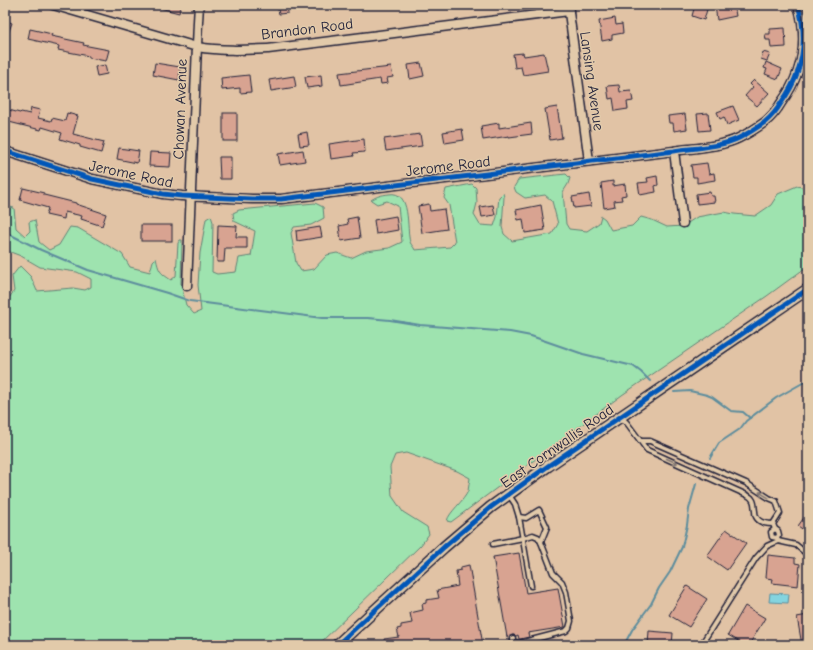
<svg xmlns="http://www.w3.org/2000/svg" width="813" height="650" viewBox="0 0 813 650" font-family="'Comic Neue',sans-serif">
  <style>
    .green { fill: #9ee3af; stroke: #608275 }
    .water { fill: #84d4df; stroke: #5d8d9d }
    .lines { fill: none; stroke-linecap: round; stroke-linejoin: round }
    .stream { stroke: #5d8d9d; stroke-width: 2 }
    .building { fill: #d8a391; stroke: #22223b }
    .service-casing { stroke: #22223b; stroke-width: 7 }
    .minor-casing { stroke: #22223b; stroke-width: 11 }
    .tertiary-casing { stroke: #22223b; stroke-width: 13 }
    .service { stroke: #e2caaa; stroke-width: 4 }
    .minor { stroke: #e2caaa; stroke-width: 8 }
    .tertiary { stroke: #e2caaa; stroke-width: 10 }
    .cycleway-casing { stroke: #e2caaa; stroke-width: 8 }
    .cycleway { stroke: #0057b8; stroke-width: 5 }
    .oneway { stroke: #827672 }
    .labels { text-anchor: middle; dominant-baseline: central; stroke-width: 3; stroke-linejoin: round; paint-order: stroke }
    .street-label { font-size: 15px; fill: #22223b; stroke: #e2caaa }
  </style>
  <rect width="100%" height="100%" fill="#e1c3a5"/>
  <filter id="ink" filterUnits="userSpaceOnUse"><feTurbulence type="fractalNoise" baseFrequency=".025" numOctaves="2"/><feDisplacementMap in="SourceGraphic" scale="8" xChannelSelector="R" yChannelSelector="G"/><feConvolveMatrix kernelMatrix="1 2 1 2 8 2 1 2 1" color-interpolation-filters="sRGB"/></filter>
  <g filter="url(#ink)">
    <path class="green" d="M566 174 570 178 568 184 563 192 566 224 569 229 587 231 599 223 601 216 605 219 611 230 632 226 641 217 652 220 667 227 683 226 697 217 724 212 734 214 755 216 771 205 778 194 797 186 806 188 808 189V266L767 296 622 395 451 522 447 521C449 512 464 501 468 491 469 487 469 482 470 478L457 471 406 453 395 455 390 467 392 496 403 512 427 527 429 534 421 545 318 645H5V297L9 298 14 291 12 276 20 266 31 277 37 291 73 288 85 290 91 287V279L77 272 40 267 21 256 5 250V220L10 207 14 208 16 228 25 236 30 231 29 222 35 220 39 242 49 250 59 245 70 227 78 228 122 254 130 267 150 272 153 261 156 258C159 271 159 272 171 280L176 276 178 243 180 240H182L181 284 186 305 194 314 201 311 198 285 200 253 206 219 211 216 213 222 212 272 217 274 236 272 239 258 251 256 255 231 234 221 233 213 239 210 315 203 323 207 324 218 311 225 294 227 291 233 296 263 301 271 314 269 327 255 337 253 351 258 366 251 389 248 402 242 398 206 387 201 377 204 371 200C377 196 381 195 389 194 412 190 406 229 410 242 411 245 414 247 415 250L450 247 455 242 449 205 444 198 446 189 472 184 476 188 477 203 474 215 480 225 494 226 497 217 499 197 503 193 504 197 502 227 504 234 512 241 552 234 558 224 552 201 545 195 525 198 516 192 514 187 519 179Z"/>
    <polygon class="water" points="770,593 789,594 788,603 769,602"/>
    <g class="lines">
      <g class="stream">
        <polyline points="5,232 41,250 88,270 167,293 190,301 322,318 368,318 390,320 420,325 510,332 531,336 583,354 633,366 641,372 650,381"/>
        <polyline points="674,392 690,391 707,395 712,397 731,411 743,412 750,418"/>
        <polyline points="710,458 719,443 740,429 746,421 776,398 808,380"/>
        <polyline points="624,645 632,630 651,604 659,588 670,572 682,547 687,525 689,509 696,484"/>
      </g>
    </g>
    <g class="building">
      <polygon points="156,5 181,5 179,13 156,7"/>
      <polygon points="277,5 287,5 288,13 279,14"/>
      <polygon points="695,5 703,5 708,6 704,20 692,16"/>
      <polygon points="715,5 734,5 736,16 717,20"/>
      <polygon points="615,18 616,25 622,24 623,33 612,35 612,39 602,41 599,21"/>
      <polygon points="5,20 12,23 6,39 5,39"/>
      <polygon points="785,28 786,47 771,48 770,40 766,40 765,34 770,34 770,29"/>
      <polygon points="30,29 52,34 51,36 84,43 83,45 109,50 106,61 89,58 89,56 58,50 59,46 28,39"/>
      <polygon points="763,52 770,54 767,61 761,59"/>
      <polygon points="523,53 524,56 544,53 548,71 523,75 521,67 515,68 513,54"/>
      <polygon points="766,62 782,69 778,79 765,74 767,69 764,68"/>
      <polygon points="155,63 180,67 179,80 153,75"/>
      <polygon points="421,63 424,76 410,79 408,65"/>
      <polygon points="105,65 107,74 97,76 95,67"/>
      <polygon points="391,67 393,77 387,78 388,83 381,84 380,79 341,85 339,73"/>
      <polygon points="249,75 251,92 240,93 240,88 222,90 221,78"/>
      <polygon points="321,75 322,86 307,88 305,77"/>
      <polygon points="294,76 296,87 271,91 269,80"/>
      <polygon points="754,80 769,93 757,106 745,96 753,87 750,84"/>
      <polygon points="619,85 620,92 631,91 633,101 627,102 628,109 615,111 613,98 609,99 607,86"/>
      <polygon points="733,106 739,120 727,125 724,117 720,119 717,112"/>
      <polygon points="557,107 562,138 550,140 545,109"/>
      <polygon points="31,108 40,110 38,118 51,121 52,118 65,121 67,113 78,116 73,134 104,142 101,153 80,147 80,145 60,139 62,133 42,127 41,130 5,121 5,109 20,113 21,112 30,114"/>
      <rect x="223" y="113" width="14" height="28"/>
      <polygon points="708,113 710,130 699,131 697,114"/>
      <polygon points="685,114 687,129 674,131 673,123 669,123 668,116"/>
      <polygon points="499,123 499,128 531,123 532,134 509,137 509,136 483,140 481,126"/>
      <polygon points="462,129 464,140 445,143 443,132"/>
      <polygon points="307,132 309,145 300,146 298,134"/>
      <polygon points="420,134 422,146 386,151 384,139"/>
      <polygon points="364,139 365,152 353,153 354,156 331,159 329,144"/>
      <polygon points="119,148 139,151 137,163 117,159"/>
      <polygon points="303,150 305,161 280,165 278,154"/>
      <polygon points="150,152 171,153 170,167 149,166"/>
      <polygon points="219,157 231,157 231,179 220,179"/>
      <polygon points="707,163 709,174 714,173 715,180 697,183 697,177 693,177 691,165"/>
      <polygon points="657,176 658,185 655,186 656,192 640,195 638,183 648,182 647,178"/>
      <polygon points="613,181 613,186 625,184 626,195 621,196 622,200 614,201 615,206 604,208 601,183"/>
      <polygon points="23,188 44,193 44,195 76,203 76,204 106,214 102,226 81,219 82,216 65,212 64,219 46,215 48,208 20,200"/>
      <polygon points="710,192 711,196 714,196 715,202 697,204 696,194"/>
      <polygon points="589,194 591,206 574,208 572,197"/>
      <polygon points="429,204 430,211 444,209 447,229 422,233 418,206"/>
      <polygon points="493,205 495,215 482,217 480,207"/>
      <polygon points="541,205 545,230 525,233 523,219 518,220 516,210"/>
      <polygon points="396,216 398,230 376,234 374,220"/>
      <polygon points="357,217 360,238 341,241 339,226 348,224 347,219"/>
      <rect x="141" y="225" width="31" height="16"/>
      <polygon points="218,225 237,226 236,237 247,237 247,248 225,248 224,262 217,262"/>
      <polygon points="320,227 322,237 297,241 296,231"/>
      <polygon points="808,512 808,533 798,526"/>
      <polygon points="726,529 746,543 727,570 707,556"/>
      <polygon points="519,553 526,593 558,588 565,627 528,633 529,637 520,639 519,639 518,635 516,636 513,635 507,637 493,557"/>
      <polygon points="768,555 795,558 795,563 800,564 798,586 772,583 773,579 766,578"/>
      <polygon points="469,565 483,645 385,645 384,639 399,637 397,629 401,628 401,625 412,623 410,613 423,610 422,604 426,603 426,600 439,598 437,590 458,586 456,571 461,570 461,567"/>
      <polygon points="687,586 707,599 689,627 669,615"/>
      <polygon points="745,606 765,618 749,645 745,645 728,635"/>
      <polygon points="808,615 808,645 802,645 797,617"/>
      <polygon points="649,631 673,633 672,645 648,645"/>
    </g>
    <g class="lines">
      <defs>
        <g id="service">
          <path d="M621 417 627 423 647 450 747 495C749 496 751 497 752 499 755 502 754 507 755 511 755 522 764 524 773 524"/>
          <polyline points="641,441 650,441 746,483 769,498 776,501 780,513 773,524"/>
          <polyline points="509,495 515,504 519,517 526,518 539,510 547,527 541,542 553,573 562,582 566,592 571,621 569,628 566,631 562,632 520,643 513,642 513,638"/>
          <polyline points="519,517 531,586"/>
          <polyline points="775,529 771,532 772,537 777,538"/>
          <polyline points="778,541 796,545 808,555"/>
          <polyline points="493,544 523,538 533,535 538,537 541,542"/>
          <polyline points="701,645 756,558 767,546 778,541 777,538 779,535 778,531 775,529 773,524"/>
        </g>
        <g id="minor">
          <path d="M53 5 197 47C221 51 244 50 268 49L569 11"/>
          <polyline points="568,5 589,161"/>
          <path d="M5 151 92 179 163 194 182 196 252 199H281L674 151C694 148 721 147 739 138 747 134 758 127 765 122 771 117 777 110 781 103 803 73 809 41 798 5"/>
          <polyline points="674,151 683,223"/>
          <polyline points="187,286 198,22 199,5"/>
        </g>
        <polyline id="tertiary" points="337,645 444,547 491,507 548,466 808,289"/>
      </defs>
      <use href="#service" class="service-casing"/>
      <use href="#minor" class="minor-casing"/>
      <use href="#tertiary" class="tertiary-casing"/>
      <use href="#service" class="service"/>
      <use href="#minor" class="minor"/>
      <use href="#tertiary" class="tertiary"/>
      <defs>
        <g id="cycleway">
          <path d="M5 151 92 179 163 194 182 196 252 199H281L674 151C694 148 721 147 739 138 747 134 758 127 765 122 771 117 777 110 781 103 803 73 809 41 798 5"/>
          <polyline points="337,645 444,547 491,507 548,466 808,289"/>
        </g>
      </defs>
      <use href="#cycleway" class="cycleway-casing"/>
      <use href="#cycleway" class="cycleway"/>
    </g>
    <defs><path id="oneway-shaft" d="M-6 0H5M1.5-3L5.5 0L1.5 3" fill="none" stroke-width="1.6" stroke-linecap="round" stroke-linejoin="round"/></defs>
    <g class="oneway">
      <use href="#oneway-shaft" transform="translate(672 461) rotate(24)"/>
      <use href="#oneway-shaft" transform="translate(764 495) rotate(-148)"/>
    </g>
  </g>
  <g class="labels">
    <g class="street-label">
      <text transform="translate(307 29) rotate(-7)">Brandon Road</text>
      <text transform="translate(592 81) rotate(82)">Lansing Avenue</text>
      <text transform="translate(180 109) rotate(-88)">Chowan Avenue</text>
      <text transform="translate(448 166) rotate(-7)">Jerome Road</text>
      <text transform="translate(131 174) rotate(12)">Jerome Road</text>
      <text transform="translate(557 446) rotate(-35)">East Cornwallis Road</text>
    </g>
  </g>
  <rect width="813" height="650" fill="none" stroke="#e2caaa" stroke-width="20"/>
  <rect x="10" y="10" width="793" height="630" fill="none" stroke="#22223b" stroke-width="1.5" filter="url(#ink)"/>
</svg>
